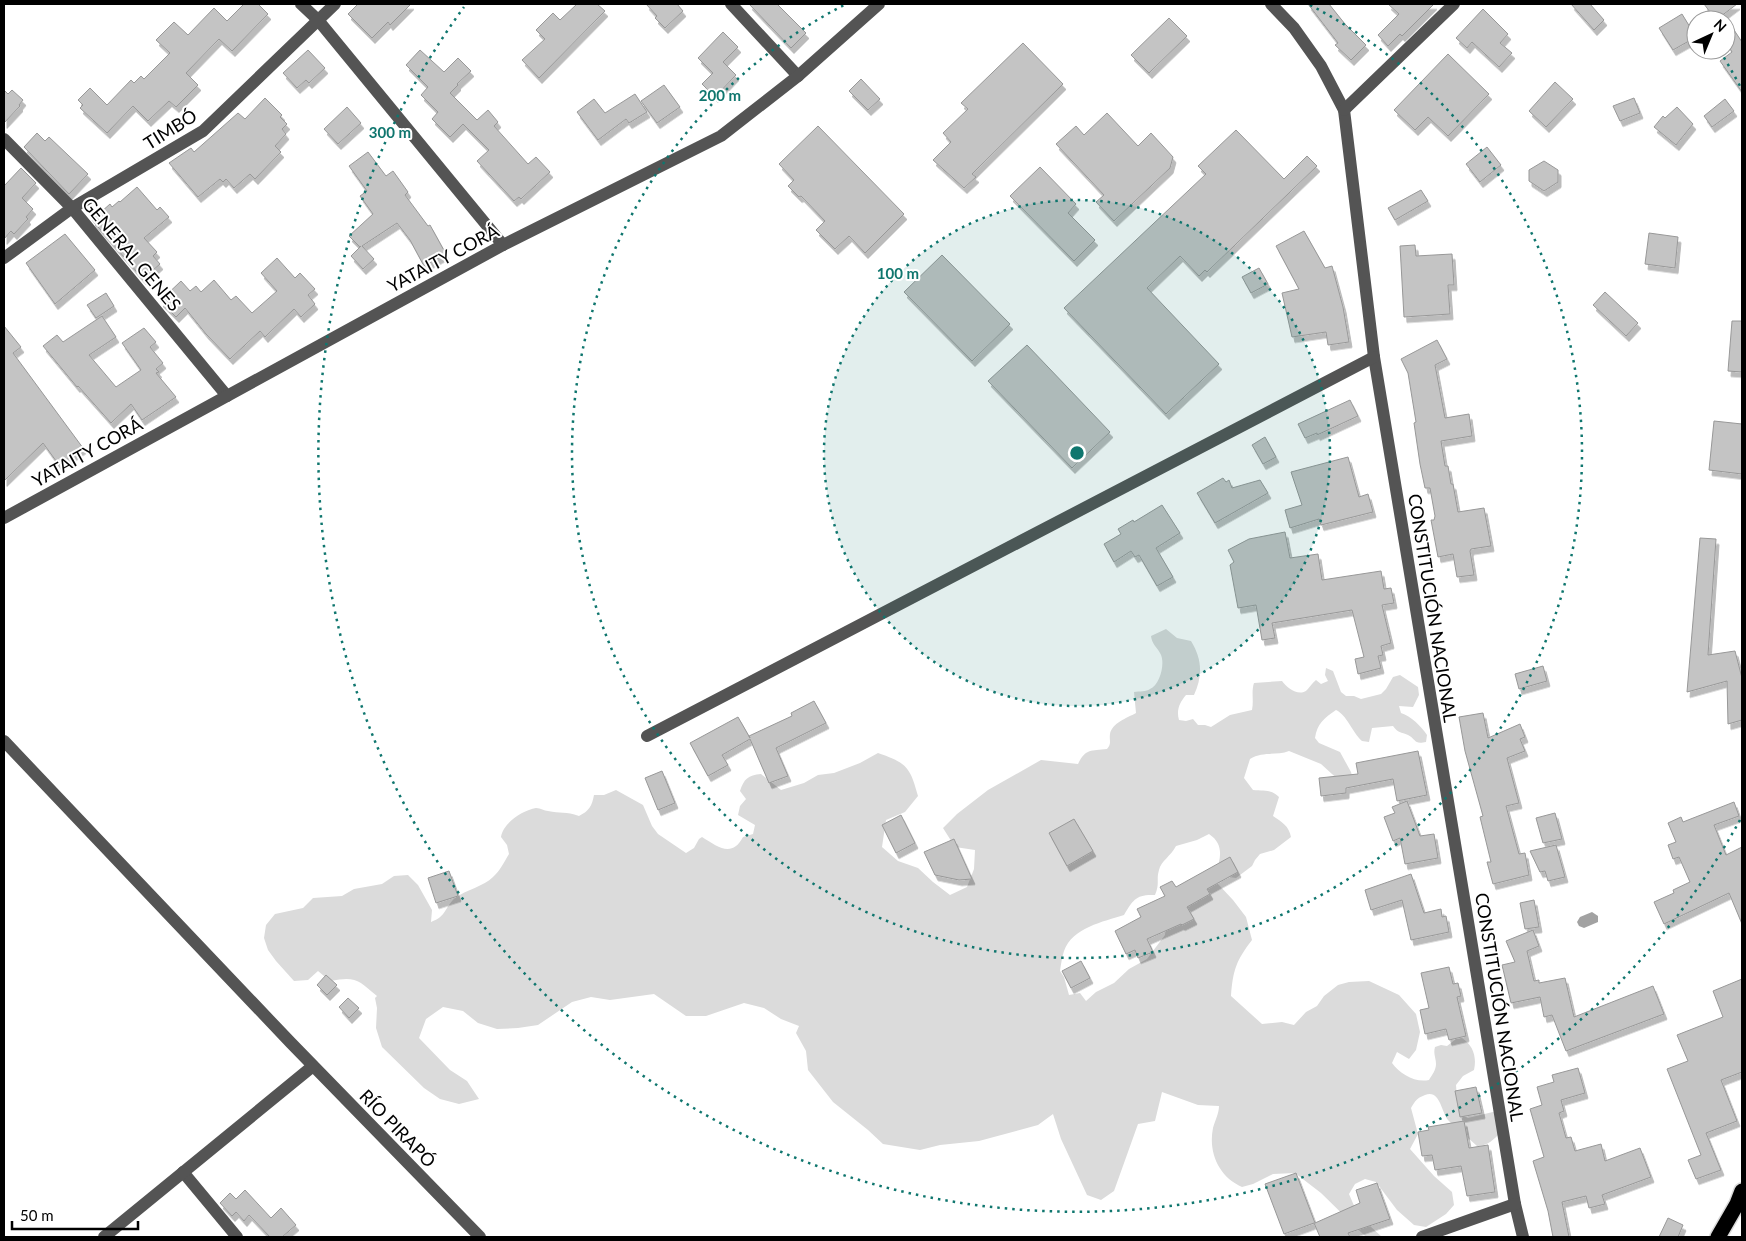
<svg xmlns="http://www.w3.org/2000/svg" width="1746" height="1241" viewBox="0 0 1746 1241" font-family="Lato,sans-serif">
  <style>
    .green { fill: #dbdbdb }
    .water { fill: #a2a2a2 }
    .building { fill: #c4c4c4; stroke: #989898; filter: url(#shadow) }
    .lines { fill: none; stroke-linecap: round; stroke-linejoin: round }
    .highway-casing { stroke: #dbdbdb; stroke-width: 18 }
    .minor { stroke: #545454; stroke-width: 12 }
    .highway { stroke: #000; stroke-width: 15 }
    .ring { fill: none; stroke: #0f766e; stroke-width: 2.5; stroke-dasharray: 2.5 5 }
    .labels { text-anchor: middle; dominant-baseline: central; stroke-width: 4; stroke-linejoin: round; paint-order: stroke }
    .street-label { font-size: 18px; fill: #000; stroke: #fff }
    .centre { fill: #0f766e; stroke: #fff; stroke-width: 2.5 }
    .ring-label { font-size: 15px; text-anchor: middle; font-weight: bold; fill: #0f766e; stroke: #fff; stroke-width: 4; stroke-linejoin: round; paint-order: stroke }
  </style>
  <defs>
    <filter id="shadow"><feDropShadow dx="3" dy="5.5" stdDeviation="0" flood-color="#0004"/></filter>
  </defs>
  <rect width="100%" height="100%" fill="#fff"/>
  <path class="green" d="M1166 629 1177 638 1191 641C1202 659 1203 675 1194 695H1186C1180 702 1176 710 1179 720L1186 721 1193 719 1198 725H1205L1211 727 1230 715 1252 710C1254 700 1251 692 1254 683L1282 681C1287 688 1299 697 1307 690 1310 687 1312 683 1316 680L1321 684 1328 681 1325 675 1326 668 1333 671 1341 692 1346 696H1354L1361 699 1381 694 1386 689 1393 677 1400 675 1418 687 1419 695 1413 707 1399 706 1401 713C1411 716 1421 726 1427 735L1426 742C1414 745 1416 739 1408 735 1401 732 1398 733 1393 726L1372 728 1369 742 1362 741C1352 732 1347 715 1336 710 1324 718 1317 724 1315 738L1319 743 1340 752 1351 772 1353 779 1343 784 1321 764 1289 751C1277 756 1263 751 1250 759L1244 778 1253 790C1264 791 1271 789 1279 797L1273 816C1282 822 1289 826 1291 837L1274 850 1260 854 1255 860 1252 866 1236 878 1222 876 1216 872C1221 858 1224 844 1209 834L1197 840 1176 846C1171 856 1161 861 1159 870 1156 880 1160 883 1155 895 1136 894 1133 900 1124 915 1103 922 1073 927 1064 951 1062 957 1061 964 1060 971L1064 977 1069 995 1080 993 1086 1001 1096 992 1114 983 1129 969 1147 959 1165 935 1167 916 1197 886 1218 884 1233 900 1246 917 1252 940C1236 961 1233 970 1231 996L1262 1024 1282 1022 1294 1025 1306 1012 1317 1006 1324 996 1338 985 1349 982 1369 981 1399 995 1416 1014 1420 1032 1416 1050 1409 1059 1397 1052 1392 1063C1400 1074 1415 1083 1429 1080 1432 1075 1436 1070 1436 1064 1436 1058 1433 1054 1435 1047L1441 1045 1447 1046 1456 1039 1462 1038C1473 1045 1477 1057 1474 1070L1463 1076 1456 1085 1457 1098 1462 1115 1468 1118 1497 1111 1501 1132C1494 1139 1488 1146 1477 1146 1468 1137 1456 1129 1448 1120 1441 1111 1440 1089 1425 1095 1417 1098 1415 1101 1411 1108L1418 1134 1410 1149 1434 1176 1452 1192 1454 1205 1446 1214 1426 1227 1414 1225 1397 1210 1376 1182 1365 1179 1355 1184 1349 1194 1358 1215 1382 1237H1366L1321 1193 1295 1173 1273 1174 1253 1184 1242 1187C1219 1177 1208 1153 1213 1128 1215 1121 1219 1113 1219 1106L1198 1105 1162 1092 1155 1121 1138 1124 1114 1191 1101 1200 1087 1195 1061 1139 1053 1114 1038 1125 979 1141 940 1145 920 1150 883 1144 868 1130 833 1102 808 1070 806 1051 796 1033 799 1026 781 1019 764 1008 744 1003 706 1016H686L654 994 610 1000 591 997 572 1002 538 1025 518 1028 497 1029 478 1023 463 1011 443 1007 426 1019 419 1038 450 1070 467 1081 479 1099 459 1104 440 1099 424 1088 382 1047 376 1028 377 1008 375 998 377 996C358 980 356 976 330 981L318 971 308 980 294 981 276 961 268 950 264 938 266 925 275 914 303 908 313 898 342 896 354 889 382 884 394 876 408 875 418 885 432 910 431 922C447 916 444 908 455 898 466 890 484 886 493 877 500 871 504 862 509 854L507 845 501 837C503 823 523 810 536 808 541 808 544 811 548 811 560 814 566 811 579 816 589 811 592 806 594 795H604L616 790 643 805 652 826 658 834 686 853 694 848 699 839 702 837C718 847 732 858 743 837L753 834 755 825 738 815 740 806 746 799 740 791C744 779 748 775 761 774L781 790 804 783 818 775 834 773 860 763 878 753C907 763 910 767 918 796L905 812 886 820 882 847 898 861 918 868 933 882 950 895 967 887 974 869 975 850 955 847 943 828 957 814 988 790 1041 760 1078 764C1086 748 1091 751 1107 749 1112 743 1109 741 1110 734 1112 723 1127 718 1136 713L1134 692C1140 691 1146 692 1150 689 1160 685 1166 662 1160 653 1156 646 1152 644 1151 636Z"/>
  <polygon class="water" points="1592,912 1598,916 1598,922 1584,928 1579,926 1577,922 1580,917"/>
  <g class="building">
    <polygon points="244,4 258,4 268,14 232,51 219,39 186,73 198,85 176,107 169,101 148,121 133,106 107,133 80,108 83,105 78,100 90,88 107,105 131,80 134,83 141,76 144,79 170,53 156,40 174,22 188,35 214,8 227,21"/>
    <polygon points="358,4 411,4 390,25 388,22 372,38 348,14"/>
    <polygon points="577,4 597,4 605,11 539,78 522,60 545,39 536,30 553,13 560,20"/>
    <polygon points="646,4 677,4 683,11 665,28 655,18 657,16"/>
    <polygon points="749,4 777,4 806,33 791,48"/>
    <polygon points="1308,4 1329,4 1345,24 1366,45 1351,60 1335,45 1338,43"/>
    <polygon points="1388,4 1434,4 1402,36 1400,34 1388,46 1378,35 1399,14"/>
    <polygon points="1571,4 1590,4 1604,20 1594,30"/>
    <polygon points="1704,4 1737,4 1716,20"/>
    <polygon points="1483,9 1508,34 1500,43 1512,53 1499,67 1472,42 1467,48 1456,38"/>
    <polygon points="1682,14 1696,37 1673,50 1659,28"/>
    <polygon points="1169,18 1187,36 1149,73 1131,55"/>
    <polygon points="1726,18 1742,42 1742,92 1720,61 1732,52 1726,42"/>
    <polygon points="723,32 738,47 723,62 736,75 715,97 702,84 713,73 698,58"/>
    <polygon points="1023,43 1063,84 972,174 976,177 964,188 933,160 951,142 943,133 968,109 961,103"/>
    <polygon points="308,50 325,68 309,83 306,80 297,88 283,73"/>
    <polygon points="420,50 444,72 458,58 471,71 457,84 458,85 450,93 477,120 488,110 498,122 494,126 528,164 536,157 550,172 521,199 519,197 514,201 477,161 489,150 463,124 450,137 432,119 438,112 421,95 428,87 406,65"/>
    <polygon points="1448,54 1489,94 1448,136 1428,117 1415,130 1394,110"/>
    <polygon points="861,79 880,99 868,110 849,91"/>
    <polygon points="1555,82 1573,99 1546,127 1529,111"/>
    <polygon points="664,85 680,107 657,123 641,101"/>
    <polygon points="4,90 8,94 12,90 23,100 19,105 20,106 4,123"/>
    <polygon points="635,94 647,112 629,123 626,119 598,140 577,112 594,99 605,113"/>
    <polygon points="265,98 282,115 280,117 287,124 282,129 286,134 275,146 281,152 255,179 250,174 234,188 226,179 223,182 220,179 198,197 169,163 191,148 194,152 238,113 245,119"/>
    <polygon points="1634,98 1640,113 1620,121 1613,106"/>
    <polygon points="1725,99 1734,111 1712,127 1704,116"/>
    <polygon points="347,107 361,123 338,144 324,129"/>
    <polygon points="1677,107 1693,124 1676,145 1654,127 1663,116 1665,118"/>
    <polygon points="1107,113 1138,146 1151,133 1173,157 1170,168 1114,221 1096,202 1104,195 1056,144 1076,126 1084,135"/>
    <polygon points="818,126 904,214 865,253 849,236 835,249 816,230 825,221 801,196 799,197 788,186 794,180 779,164"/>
    <polygon points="1236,130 1284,179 1307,156 1317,166 1207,272 1205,270 1199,276 1180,256 1147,288 1219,364 1166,414 1064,308 1206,174 1198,166"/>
    <polygon points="37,133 45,141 49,137 88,174 69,194 24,147"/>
    <polygon points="1487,147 1501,165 1480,182 1466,164"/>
    <polygon points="368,152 386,176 393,171 408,192 405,195 428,226 430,225 446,254 424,266 410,240 397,223 362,246 374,259 363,269 351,256 361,246 360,247 349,236 373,214 360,196 367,191 349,166"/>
    <polygon points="1544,161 1558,170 1558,182 1544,191 1529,181 1529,170"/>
    <polygon points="1040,167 1076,204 1068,213 1095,240 1074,261 1010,196"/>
    <polygon points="21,168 36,183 22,198 33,209 26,217 28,219 14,234 11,231 4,239 4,186"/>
    <polygon points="137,187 157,210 160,207 169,217 144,238 157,252 153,256 160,264 143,279 92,220 110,204 112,207 119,201 120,202"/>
    <polygon points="1421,190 1428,201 1395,220 1388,208"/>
    <polygon points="1304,231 1325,268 1332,266 1343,307 1349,342 1328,345 1326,332 1292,337 1282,293 1299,289 1276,246"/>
    <polygon points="1649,233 1678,237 1675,268 1645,264"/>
    <polygon points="65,234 95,270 55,304 26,263"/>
    <polygon points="1415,245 1416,256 1452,254 1454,285 1448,285 1450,314 1404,317 1400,246"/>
    <polygon points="942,255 1010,324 972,361 904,292"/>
    <polygon points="277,258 295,278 300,273 315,289 308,295 315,304 301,317 294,309 265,337 260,331 230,359 206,334 185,308 176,317 160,301 181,281 190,291 196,286 201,292 214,280 231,300 236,296 252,313 277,291 261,273"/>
    <polygon points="1259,268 1268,284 1251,293 1242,277"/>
    <polygon points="1605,292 1638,323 1626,336 1593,305"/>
    <polygon points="106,293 114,306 96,318 87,305"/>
    <polygon points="102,316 116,337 89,355 116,387 141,370 122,343 144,328 156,342 150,347 163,363 156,369 159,372 156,373 176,397 142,420 131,404 111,423 78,386 77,387 43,346 57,335 63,342"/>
    <polygon points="1732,321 1742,321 1742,372 1728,371"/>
    <polygon points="4,326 21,347 13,353 83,448 59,465 43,443 4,481"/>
    <polygon points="1437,340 1447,359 1435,365 1445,418 1469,414 1472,436 1441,441 1445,466 1448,466 1451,484 1453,484 1458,512 1484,508 1491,546 1471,549 1470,551 1474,575 1457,577 1453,554 1438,557 1431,520 1434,520 1435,516 1430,488 1425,488 1420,464 1414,423 1416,422 1408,373 1401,359"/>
    <polygon points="1027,345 1110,432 1072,468 988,381"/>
    <polygon points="1350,400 1358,416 1317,435 1317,433 1305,438 1298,424"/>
    <polygon points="1714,421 1742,424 1742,474 1709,470"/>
    <polygon points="1265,437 1276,457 1263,464 1252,445"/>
    <polygon points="1348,457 1359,497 1368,494 1373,512 1321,525 1319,519 1290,528 1285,510 1302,505 1291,472"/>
    <polygon points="1223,478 1226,482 1229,480 1232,488 1260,480 1268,493 1215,523 1197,493"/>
    <polygon points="1162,505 1180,533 1156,548 1173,577 1157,586 1139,555 1135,557 1131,551 1114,562 1104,544 1121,534 1118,529 1133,520 1134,522"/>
    <polygon points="1285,532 1290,558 1318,554 1322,580 1381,571 1384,589 1391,588 1394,603 1382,605 1391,643 1381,646 1383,655 1378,656 1381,668 1358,674 1355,659 1364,657 1352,610 1272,623 1275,638 1262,640 1256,605 1238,608 1230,565 1234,562 1228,550 1249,539"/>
    <polygon points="1700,538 1716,539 1708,655 1735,651 1742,678 1742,720 1728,724 1727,681 1687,692"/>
    <polygon points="1543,666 1547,681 1519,689 1515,674"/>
    <polygon points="814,701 826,723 776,748 788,776 769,783 750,739 722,755 728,765 708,776 690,743 738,717 750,738 749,736 792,716 791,713"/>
    <polygon points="1483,713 1488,738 1520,724 1525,737 1520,739 1525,751 1507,758 1519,803 1506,806 1519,854 1525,853 1529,875 1493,884 1487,862 1491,862 1480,817 1483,816 1465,751 1459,717"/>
    <polygon points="1418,751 1427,795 1397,801 1393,779 1346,788 1346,793 1321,796 1319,778 1358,774 1356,763"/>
    <polygon points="662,771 675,803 658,810 645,778"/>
    <polygon points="1407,801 1420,836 1434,834 1438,858 1405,864 1400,838 1393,841 1384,817 1395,813 1392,807"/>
    <polygon points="1734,802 1739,816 1714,825 1726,855 1742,847 1742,924 1729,893 1664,924 1654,902 1674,893 1673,890 1690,882 1679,857 1673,859 1668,845 1676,842 1668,823 1681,817 1683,822"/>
    <polygon points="1555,813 1562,839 1543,843 1536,818"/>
    <polygon points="901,815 915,843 896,853 882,825"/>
    <polygon points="1074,819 1093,851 1067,866 1049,833"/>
    <polygon points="954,839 972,879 959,880 935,875 924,852"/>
    <polygon points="1556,845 1565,877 1548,881 1545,871 1540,872 1530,851"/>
    <polygon points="1230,857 1238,872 1207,889 1210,894 1187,907 1194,919 1182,925 1181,924 1147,939 1153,952 1138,958 1135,950 1126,954 1115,931 1141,917 1137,909 1165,896 1160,887 1172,881 1176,887"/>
    <polygon points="449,871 458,896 436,903 428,878"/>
    <polygon points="1411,874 1424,913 1441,909 1442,917 1446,916 1449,932 1411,940 1402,900 1371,910 1365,890"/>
    <polygon points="1534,900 1539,927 1525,929 1520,903"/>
    <polygon points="1533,930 1539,946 1527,951 1534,981 1539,980 1539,983 1565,978 1574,1017 1653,986 1664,1014 1566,1051 1552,1015 1544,1017 1540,997 1511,1003 1502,965 1515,962 1506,941"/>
    <polygon points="1081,961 1090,978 1071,988 1062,971"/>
    <polygon points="1449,967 1453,984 1458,983 1461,996 1457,997 1466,1036 1449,1040 1446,1029 1425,1034 1420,1010 1429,1008 1421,973"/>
    <polygon points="326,975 337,985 327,995 317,985"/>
    <polygon points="1742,979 1742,1072 1721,1080 1737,1121 1706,1133 1721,1170 1696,1179 1688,1160 1701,1155 1667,1069 1688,1061 1677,1035 1723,1017 1713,991"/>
    <polygon points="348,998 359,1008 349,1018 339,1007"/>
    <polygon points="1578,1068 1585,1093 1561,1100 1564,1111 1559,1113 1566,1138 1571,1137 1575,1151 1601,1144 1605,1161 1640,1148 1651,1177 1602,1195 1605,1204 1589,1208 1586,1196 1562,1202 1569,1237 1553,1237 1548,1211 1533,1161 1544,1157 1530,1109 1542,1105 1537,1087 1554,1082 1552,1075"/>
    <polygon points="1476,1087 1482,1113 1460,1117 1455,1091"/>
    <polygon points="1464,1121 1469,1148 1488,1145 1495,1192 1467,1196 1461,1166 1435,1170 1432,1155 1422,1156 1418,1132 1429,1130 1428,1127"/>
    <polygon points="1296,1173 1315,1223 1360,1203 1356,1190 1377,1183 1390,1219 1348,1233 1350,1237 1320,1237 1314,1223 1284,1234 1265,1184"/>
    <polygon points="245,1190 271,1218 281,1208 296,1225 282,1237 270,1237 249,1215 244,1221 236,1212 232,1216 220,1203 230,1193 236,1199"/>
    <polygon points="1668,1218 1683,1225 1678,1237 1659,1237"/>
  </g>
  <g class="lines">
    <defs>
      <polyline id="highway" points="1718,1237 1737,1204 1742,1191"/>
    </defs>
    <use href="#highway" class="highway-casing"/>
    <g class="minor">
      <polyline points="301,4 318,20 503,245"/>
      <polyline points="731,4 798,76"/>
      <polyline points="1271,4 1294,28 1321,66 1344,110 1374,357 1515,1204 1523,1237"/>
      <polyline points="1344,110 1454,4"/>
      <polyline points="4,139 72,208 227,396"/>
      <polyline points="4,258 72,208 203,131 335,4"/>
      <polyline points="4,518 503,245 721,136 798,76 879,4"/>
      <polyline points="647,736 1374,357"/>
      <polyline points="4,741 291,1043 480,1237"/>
      <polyline points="183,1172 237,1237"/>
      <polyline points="104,1237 313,1066"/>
      <polyline points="1422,1237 1515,1204"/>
    </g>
    <use href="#highway" class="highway"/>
  </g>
  <circle cx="1077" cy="453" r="253" fill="#0f766e" fill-opacity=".12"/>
  <g class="ring">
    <circle cx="1077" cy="453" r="253"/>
    <path d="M1310 5A505 505 0 1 1 844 5"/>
    <path d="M1740 820A758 758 0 1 1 464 7M1720 51A758 758 0 0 1 1740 86"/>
  </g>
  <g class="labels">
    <g class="street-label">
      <text transform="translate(170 129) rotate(-32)">TIMBÓ</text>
      <text transform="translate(132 254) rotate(50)">GENERAL GENES</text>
      <text transform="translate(443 258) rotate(-28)">YATAITY CORÁ</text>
      <text transform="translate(87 452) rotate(-29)">YATAITY CORÁ</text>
      <text transform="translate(1433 608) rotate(81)">CONSTITUCIÓN NACIONAL</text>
      <text transform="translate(1500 1007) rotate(81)">CONSTITUCIÓN NACIONAL</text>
      <text transform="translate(398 1128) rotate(46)">RÍO PIRAPÓ</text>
    </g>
  </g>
  <circle cx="1077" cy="453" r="8" class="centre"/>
  <g class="ring-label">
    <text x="720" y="101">200 m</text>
    <text x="390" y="138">300 m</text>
    <text x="898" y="279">100 m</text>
  </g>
  <rect width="1746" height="1241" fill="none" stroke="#000000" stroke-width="10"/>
  <g transform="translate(1711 35) rotate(44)"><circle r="24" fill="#ffffff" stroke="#999999"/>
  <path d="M0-4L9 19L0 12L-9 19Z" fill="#000000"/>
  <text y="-8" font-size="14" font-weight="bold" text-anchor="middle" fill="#000000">N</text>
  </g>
  <path d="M12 1221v8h126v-8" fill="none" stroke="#000000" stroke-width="2.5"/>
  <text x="20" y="1221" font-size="15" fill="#000000" stroke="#ffffff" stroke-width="4" paint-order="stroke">50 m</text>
</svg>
